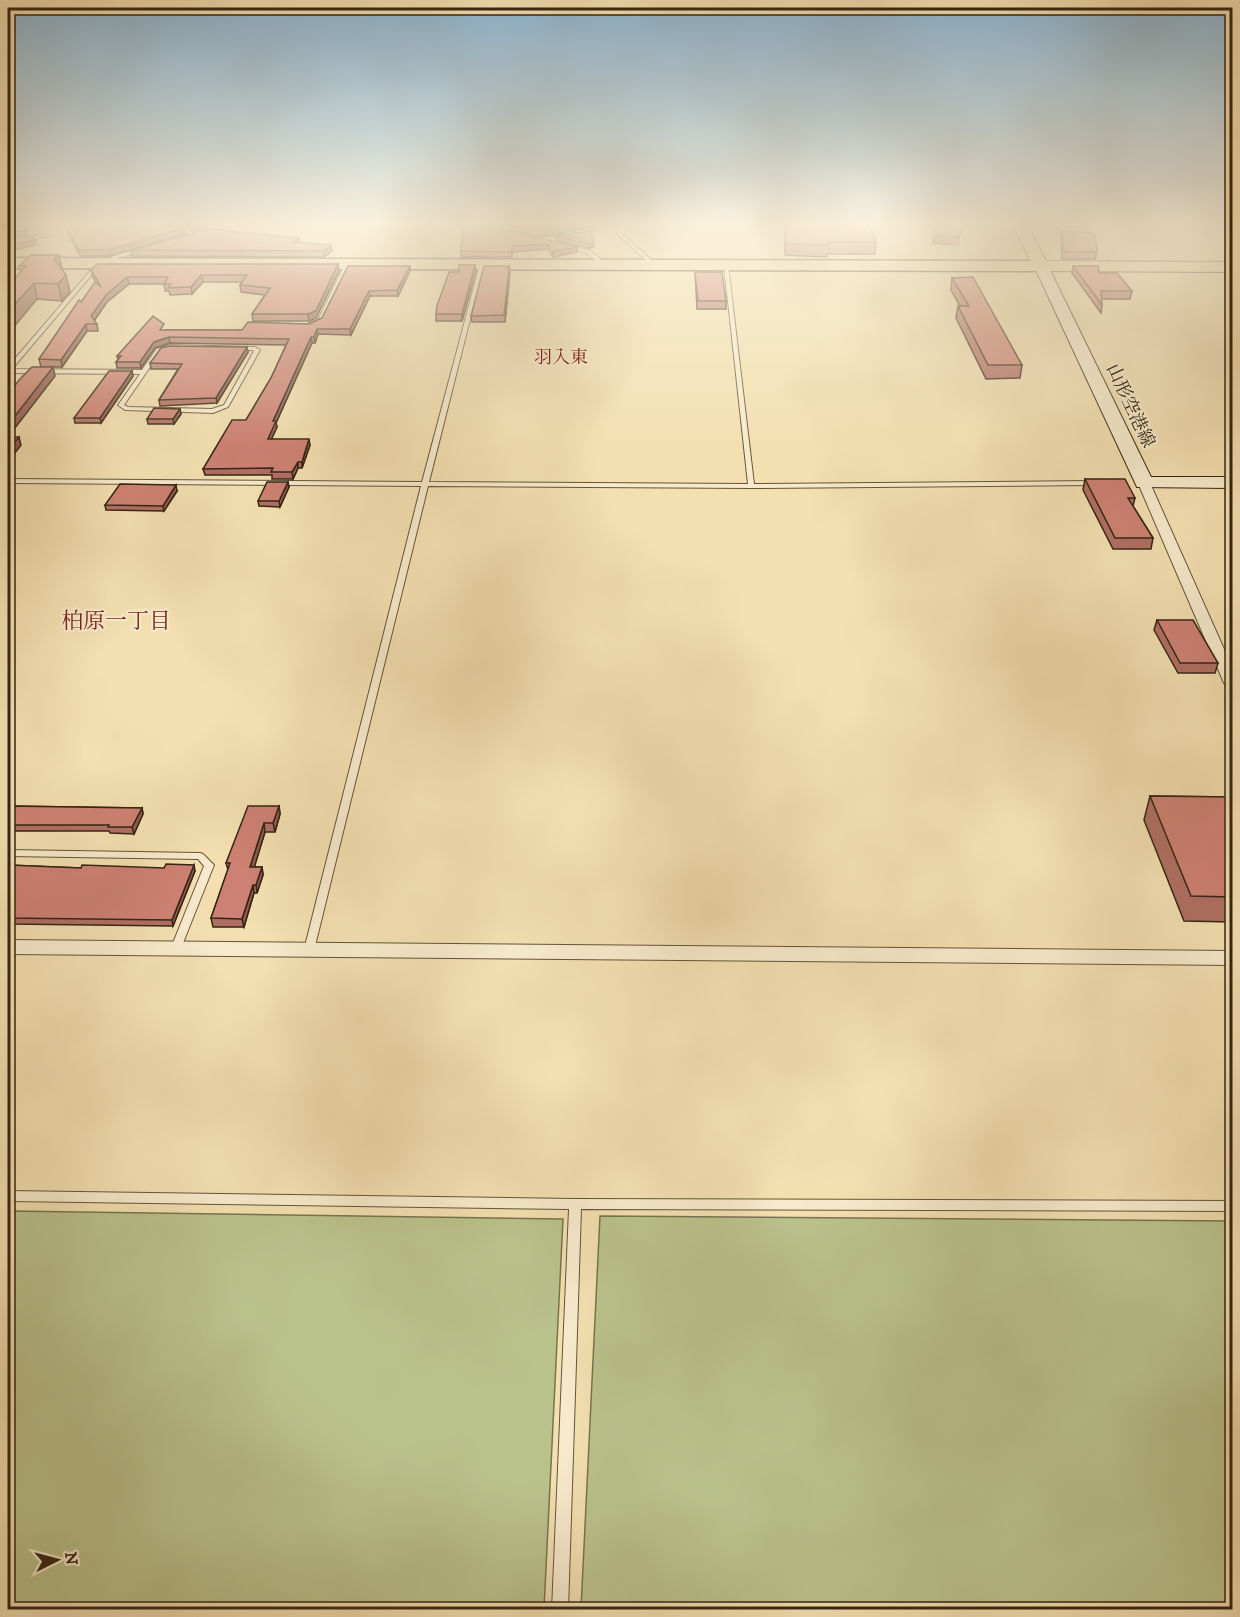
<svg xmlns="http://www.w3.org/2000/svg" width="1240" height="1617" viewBox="0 0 1240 1617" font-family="'IM FELL DW Pica','Noto Serif JP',serif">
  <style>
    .green { fill: #bac28c; stroke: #77744f; stroke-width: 1.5 }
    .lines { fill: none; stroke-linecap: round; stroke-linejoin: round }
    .service-casing { stroke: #64543a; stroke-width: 2 }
    .minor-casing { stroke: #64543a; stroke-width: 2 }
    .secondary-casing { stroke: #342512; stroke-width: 2 }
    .primary-casing { stroke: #342512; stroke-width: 3 }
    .trunk-casing { stroke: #342512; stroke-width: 2 }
    .service { fill: #f7eacc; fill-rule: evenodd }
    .minor { fill: #f7eacc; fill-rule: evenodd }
    .secondary { fill: #f7eacc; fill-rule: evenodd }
    .primary { fill: #f3dfb0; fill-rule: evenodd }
    .trunk { fill: #f3dfb0; fill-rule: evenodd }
    .wall { fill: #b06f64; stroke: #342512; stroke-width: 1.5 }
    .shaded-wall { fill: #905a51; stroke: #342512; stroke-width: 1.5 }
    .building { fill: #cd8174; stroke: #342512; stroke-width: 1.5 }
    .labels { text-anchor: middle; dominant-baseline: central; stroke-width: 4.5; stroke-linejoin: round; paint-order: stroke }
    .far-neighbourhood-label { font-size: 18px; fill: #7a1f14; stroke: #f7eacc }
    .far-street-label { font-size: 18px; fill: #342512; stroke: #f7eacc }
    .neighbourhood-label { font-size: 22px; fill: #7a1f14; stroke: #f7eacc }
  </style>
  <rect width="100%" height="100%" fill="#f3dfb0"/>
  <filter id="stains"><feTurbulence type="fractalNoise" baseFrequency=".00333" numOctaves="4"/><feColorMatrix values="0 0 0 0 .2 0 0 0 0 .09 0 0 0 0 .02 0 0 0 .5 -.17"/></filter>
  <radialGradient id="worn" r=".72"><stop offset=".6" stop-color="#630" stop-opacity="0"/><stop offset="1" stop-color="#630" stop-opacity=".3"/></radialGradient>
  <g class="green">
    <polygon points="8,1211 563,1219 544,1609 8,1609"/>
    <polygon points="600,1216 1232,1221 1232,1609 581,1609"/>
  </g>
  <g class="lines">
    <defs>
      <g id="service">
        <polygon points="169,222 173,222 197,235 193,236"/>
        <polygon points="234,222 239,222 208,233 204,232"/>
        <polygon points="619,222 623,222 616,228 656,264 656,266 652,266 612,229 557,235 541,240 539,239 556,233 612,227"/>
        <polygon points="49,234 51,236 8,242 8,240"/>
        <polygon points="566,244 590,251 608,265 604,266 586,253 564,246 564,244"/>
        <polygon points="143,248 145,248 145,250 117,258 109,265 105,264 113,256"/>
        <polygon points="347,263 349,264 323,321 309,325 309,323 318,320 345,264"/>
        <polygon points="482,263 484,264 429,482 748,484 724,265 726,264 728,265 754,484 1094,481 1097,483 1094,485 751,488 428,486 314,950 313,952 305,952 304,950 421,486 8,483 8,479 422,482 480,264"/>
        <path d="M96 264 100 265 12 369 142 370 157 349 170 345 255 347 260 350 228 407 213 413 125 410 118 405 140 374 8 373V367ZM170 349 252 350 254 351 224 405 212 409 128 407 124 405 161 351Z"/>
        <polygon points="8,850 200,853 203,854 214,865 181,948 180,950 172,950 171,948 204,866 198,859 8,856"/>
        <polygon points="8,1191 575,1199 1232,1201 1232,1211 581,1209 568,1610 552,1610 569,1209 8,1201"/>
      </g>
      <g id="minor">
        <polygon points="1144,479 1150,483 1232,667 1232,688 1226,686 1224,683 1138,483"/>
        <polygon points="8,940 1232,951 1232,965 8,954"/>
      </g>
      <polygon id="secondary" points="1041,262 1048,266 1151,477 1232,477 1232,488 1137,487 1034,266"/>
      <polygon id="primary" points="8,258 1041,261 1049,266 1041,271 8,268"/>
      <polygon id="trunk" points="1011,222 1025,222 1046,261 1232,262 1232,272 1041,271 1033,266"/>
    </defs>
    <use href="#service" class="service-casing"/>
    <use href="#minor" class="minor-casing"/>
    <use href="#secondary" class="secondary-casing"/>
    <use href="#primary" class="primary-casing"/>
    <use href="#trunk" class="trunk-casing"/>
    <use href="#service" class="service"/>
    <use href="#minor" class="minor"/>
    <use href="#secondary" class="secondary"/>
    <use href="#primary" class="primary"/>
    <use href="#trunk" class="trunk"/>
  </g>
  <g class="wall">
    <polygon points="173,222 227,222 195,231"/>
    <polygon points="488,222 588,222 589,228 540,237 505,229"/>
    <polygon points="784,222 868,222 876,242 875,254 827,254 827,257 785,255"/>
    <polygon points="962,222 958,245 933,243 934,235"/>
    <polygon points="485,224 497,229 577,247 577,252 553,257 548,249 512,252 512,257 461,257 461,251"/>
    <polygon points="67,228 185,234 110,256 80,256 68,234"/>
    <polygon points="591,231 594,247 589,248 556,240 556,236"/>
    <polygon points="1062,231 1097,252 1095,259 1062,259 1061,237"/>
    <polygon points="299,238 300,242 332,251 324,257 132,256 131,250"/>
    <polygon points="59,255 62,270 70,292 62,301 37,299 21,272 19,266"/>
    <polygon points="475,265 476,272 462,321 436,321 436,314 459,272"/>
    <polygon points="348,266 410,271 398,296 370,296 351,335 318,334 315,343 312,343 276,423 277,427 271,439 310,445 302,468 298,468 293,479 272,479 272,475 205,475 203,469 246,420 271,378 286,345 170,343 155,348 141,368 117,368 116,362 118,360 117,356 165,330 242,330 309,324 322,318"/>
    <polygon points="509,266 510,272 505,322 472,322 471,316"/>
    <polygon points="1073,266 1099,273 1132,291 1130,299 1101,299 1102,305 1101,313 1072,273"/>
    <polygon points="91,270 339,271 316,318 309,321 253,321 252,314 265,295 241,292 240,285 242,282 203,282 192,294 170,295 169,291 165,291 164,284 129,284 107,302 94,321 97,324 98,331 87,331 62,367 41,367 39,359 81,302 96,284 93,277"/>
    <polygon points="695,272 726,301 726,309 697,309"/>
    <polygon points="952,278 1022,365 1020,378 986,379 956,318 958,306 960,306 951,290"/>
    <polygon points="248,352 217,403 160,406 159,400 178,369 151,369 150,363"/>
    <polygon points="132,371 133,376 101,423 75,423 74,418"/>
    <polygon points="180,409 181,414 174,424 148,424 147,419"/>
    <polygon points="1085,479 1135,498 1133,506 1153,538 1151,549 1113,549 1083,490"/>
    <polygon points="289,487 280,507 259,506 258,501"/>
    <polygon points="177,491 164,511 106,510 105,505"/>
    <polygon points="1157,620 1218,663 1215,673 1178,673 1154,630"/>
    <polygon points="1150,796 1233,797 1233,922 1184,921 1144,820"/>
    <polygon points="8,806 142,808 143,814 134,834 110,833 109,831 8,831"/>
    <polygon points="279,806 280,814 275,832 265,832 254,867 262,867 263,875 257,893 254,893 244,927 213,927 211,918 228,870 226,863"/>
    <polygon points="8,865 81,868 195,871 173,926 10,924 9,921 8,920"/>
  </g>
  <g class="shaded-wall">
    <polygon points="205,222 227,222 195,231 194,224"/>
    <polygon points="589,223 589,228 540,237 540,231"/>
    <polygon points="184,228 185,234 110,256 109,250"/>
    <polygon points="27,230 28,235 8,238 8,239 8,233"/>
    <polygon points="35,240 36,245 8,251 8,245"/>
    <polygon points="594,243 594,247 589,248 589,244"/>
    <polygon points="548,244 548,249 512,252 512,257 512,246"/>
    <polygon points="331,245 332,251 324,257 324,251"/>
    <polygon points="577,247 577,252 553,257 553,251"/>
    <polygon points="59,255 62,270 54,259"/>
    <polygon points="338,264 339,271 316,318 309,321 308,314"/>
    <polygon points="475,265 476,272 462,321 462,314"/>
    <polygon points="410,266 410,271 398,296 397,290"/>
    <polygon points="509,266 510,272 505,322 507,268"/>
    <polygon points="66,275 70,292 62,301 58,284"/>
    <polygon points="201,275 203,282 192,294 191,287"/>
    <polygon points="127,277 129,284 107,302 92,323 91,316 106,295"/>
    <polygon points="34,283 37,299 8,334 8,312"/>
    <polygon points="369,291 370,296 351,335 350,329"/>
    <polygon points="86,324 87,331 62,367 61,360"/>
    <polygon points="317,329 318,334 315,343 314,337"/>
    <polygon points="169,337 170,343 155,348 141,368 140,362 154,342"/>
    <polygon points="311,337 312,343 276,423 277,427 269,445 268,439 273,421"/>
    <polygon points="247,347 248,352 217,403 216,398"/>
    <polygon points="53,367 55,376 8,437 8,425"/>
    <polygon points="132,371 133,376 101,423 100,418"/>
    <polygon points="180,409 181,414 174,424 173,419"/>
    <polygon points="19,437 21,445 8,462 8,450"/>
    <polygon points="309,439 310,445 302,468 302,462"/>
    <polygon points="298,462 298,468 293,479 292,472"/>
    <polygon points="288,482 289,487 280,507 279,501"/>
    <polygon points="176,485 177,491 164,511 163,506"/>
    <polygon points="279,806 280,814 275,832 273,823"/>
    <polygon points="142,808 143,814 134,834 132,827"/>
    <polygon points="264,823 265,832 252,875 250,867"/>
    <polygon points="194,865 195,871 173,926 172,920"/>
    <polygon points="262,867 263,875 257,893 256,885"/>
    <polygon points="253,885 254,893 244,927 242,919"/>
  </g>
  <g class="building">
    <polygon points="72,222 173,222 184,228 109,250 79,250 67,228"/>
    <polygon points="187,222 205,222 194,224"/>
    <polygon points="464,222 482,222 485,224 497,229 577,247 553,251 548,244 512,246 511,252 461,251"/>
    <polygon points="500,222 588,222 589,223 540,231 505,224"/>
    <polygon points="785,222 868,222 876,242 828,242 828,245 785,244"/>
    <polygon points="937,222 962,222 959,237 934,235"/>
    <polygon points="24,225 27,230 8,233 8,227"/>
    <polygon points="210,229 299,238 293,242 331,245 324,251 131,250"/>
    <polygon points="591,231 594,243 589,244 556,236"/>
    <polygon points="1062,231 1095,233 1097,252 1064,252"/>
    <polygon points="32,236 35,240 8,245 8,238"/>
    <polygon points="31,255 59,255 54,259 66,275 58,284 34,283 8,312 8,286 26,266 19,266"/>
    <polygon points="97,264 338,264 316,311 308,314 252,314 270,288 240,285 247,275 201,275 191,287 168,288 171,284 164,284 168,277 127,277 106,295 91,316 97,324 86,324 61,360 39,359 79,300 81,302 95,282 101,287 91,270"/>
    <polygon points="459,265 475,265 462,314 436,314 437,306 449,272 459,272"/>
    <polygon points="348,266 410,266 397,290 369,291 350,329 317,329 314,337 311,337 273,421 276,421 268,439 309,439 302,462 298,462 292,472 271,472 273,468 203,469 232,420 246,420 271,378 289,339 169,337 154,342 140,362 116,362 121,356 117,356 153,316 164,324 160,330 242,330 248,322 309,324 322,318"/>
    <polygon points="484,266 509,266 507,268 509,268 504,315 471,316"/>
    <polygon points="1073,266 1098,266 1099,273 1117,273 1132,291 1101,291 1102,305"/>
    <polygon points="695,272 722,272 726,301 698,301"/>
    <polygon points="973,277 1022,365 988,365 958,306 969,306 952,278"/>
    <polygon points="169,346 247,347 216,398 159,400 182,364 150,363 161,348"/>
    <polygon points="32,367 53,367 8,425 8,394 20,379"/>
    <polygon points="109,371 132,371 100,418 74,418"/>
    <polygon points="154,408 180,409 173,419 147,419"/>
    <polygon points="8,437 19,437 8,450"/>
    <polygon points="1085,479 1125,479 1135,498 1128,498 1153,538 1115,538"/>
    <polygon points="267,482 288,482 279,501 258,501"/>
    <polygon points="120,484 176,485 163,506 105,505"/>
    <polygon points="1157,620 1193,620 1218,663 1180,663"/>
    <polygon points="1150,796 1233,797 1233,897 1191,896"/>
    <polygon points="8,806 142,808 132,827 108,827 109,825 8,825"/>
    <polygon points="248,806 279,806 273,823 264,823 250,867 262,867 256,885 253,885 242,919 211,918 230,863 226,863"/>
    <polygon points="166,864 194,865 172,920 8,918 10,914 8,914 8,865 81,868 82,865 164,868"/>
  </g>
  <linearGradient id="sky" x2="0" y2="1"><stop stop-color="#8bb6d4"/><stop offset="0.5" stop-color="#faf1db"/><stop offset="1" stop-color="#faf1db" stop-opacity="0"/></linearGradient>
  <rect width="1240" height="448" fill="url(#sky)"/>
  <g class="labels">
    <g class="far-neighbourhood-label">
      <text x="561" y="358">羽入東</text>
    </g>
    <g class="far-street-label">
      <text transform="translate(1130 406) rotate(65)">山形空港線</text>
    </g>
    <g class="neighbourhood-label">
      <text x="116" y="621">柏原一丁目</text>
    </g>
  </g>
  <rect width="1240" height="1617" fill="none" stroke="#f3dfb0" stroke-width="30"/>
  <rect x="9" y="9" width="1222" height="1599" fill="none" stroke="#342512" stroke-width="3"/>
  <rect x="15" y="15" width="1210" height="1587" fill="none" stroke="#342512" stroke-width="1.5"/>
  <g transform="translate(57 1560) rotate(84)" stroke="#f7eacc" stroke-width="4.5" paint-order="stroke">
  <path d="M0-4.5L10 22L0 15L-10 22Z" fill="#342512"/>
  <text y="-9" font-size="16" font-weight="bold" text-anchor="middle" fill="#342512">N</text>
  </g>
  <rect width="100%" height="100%" filter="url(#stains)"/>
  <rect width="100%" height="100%" fill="url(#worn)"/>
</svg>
